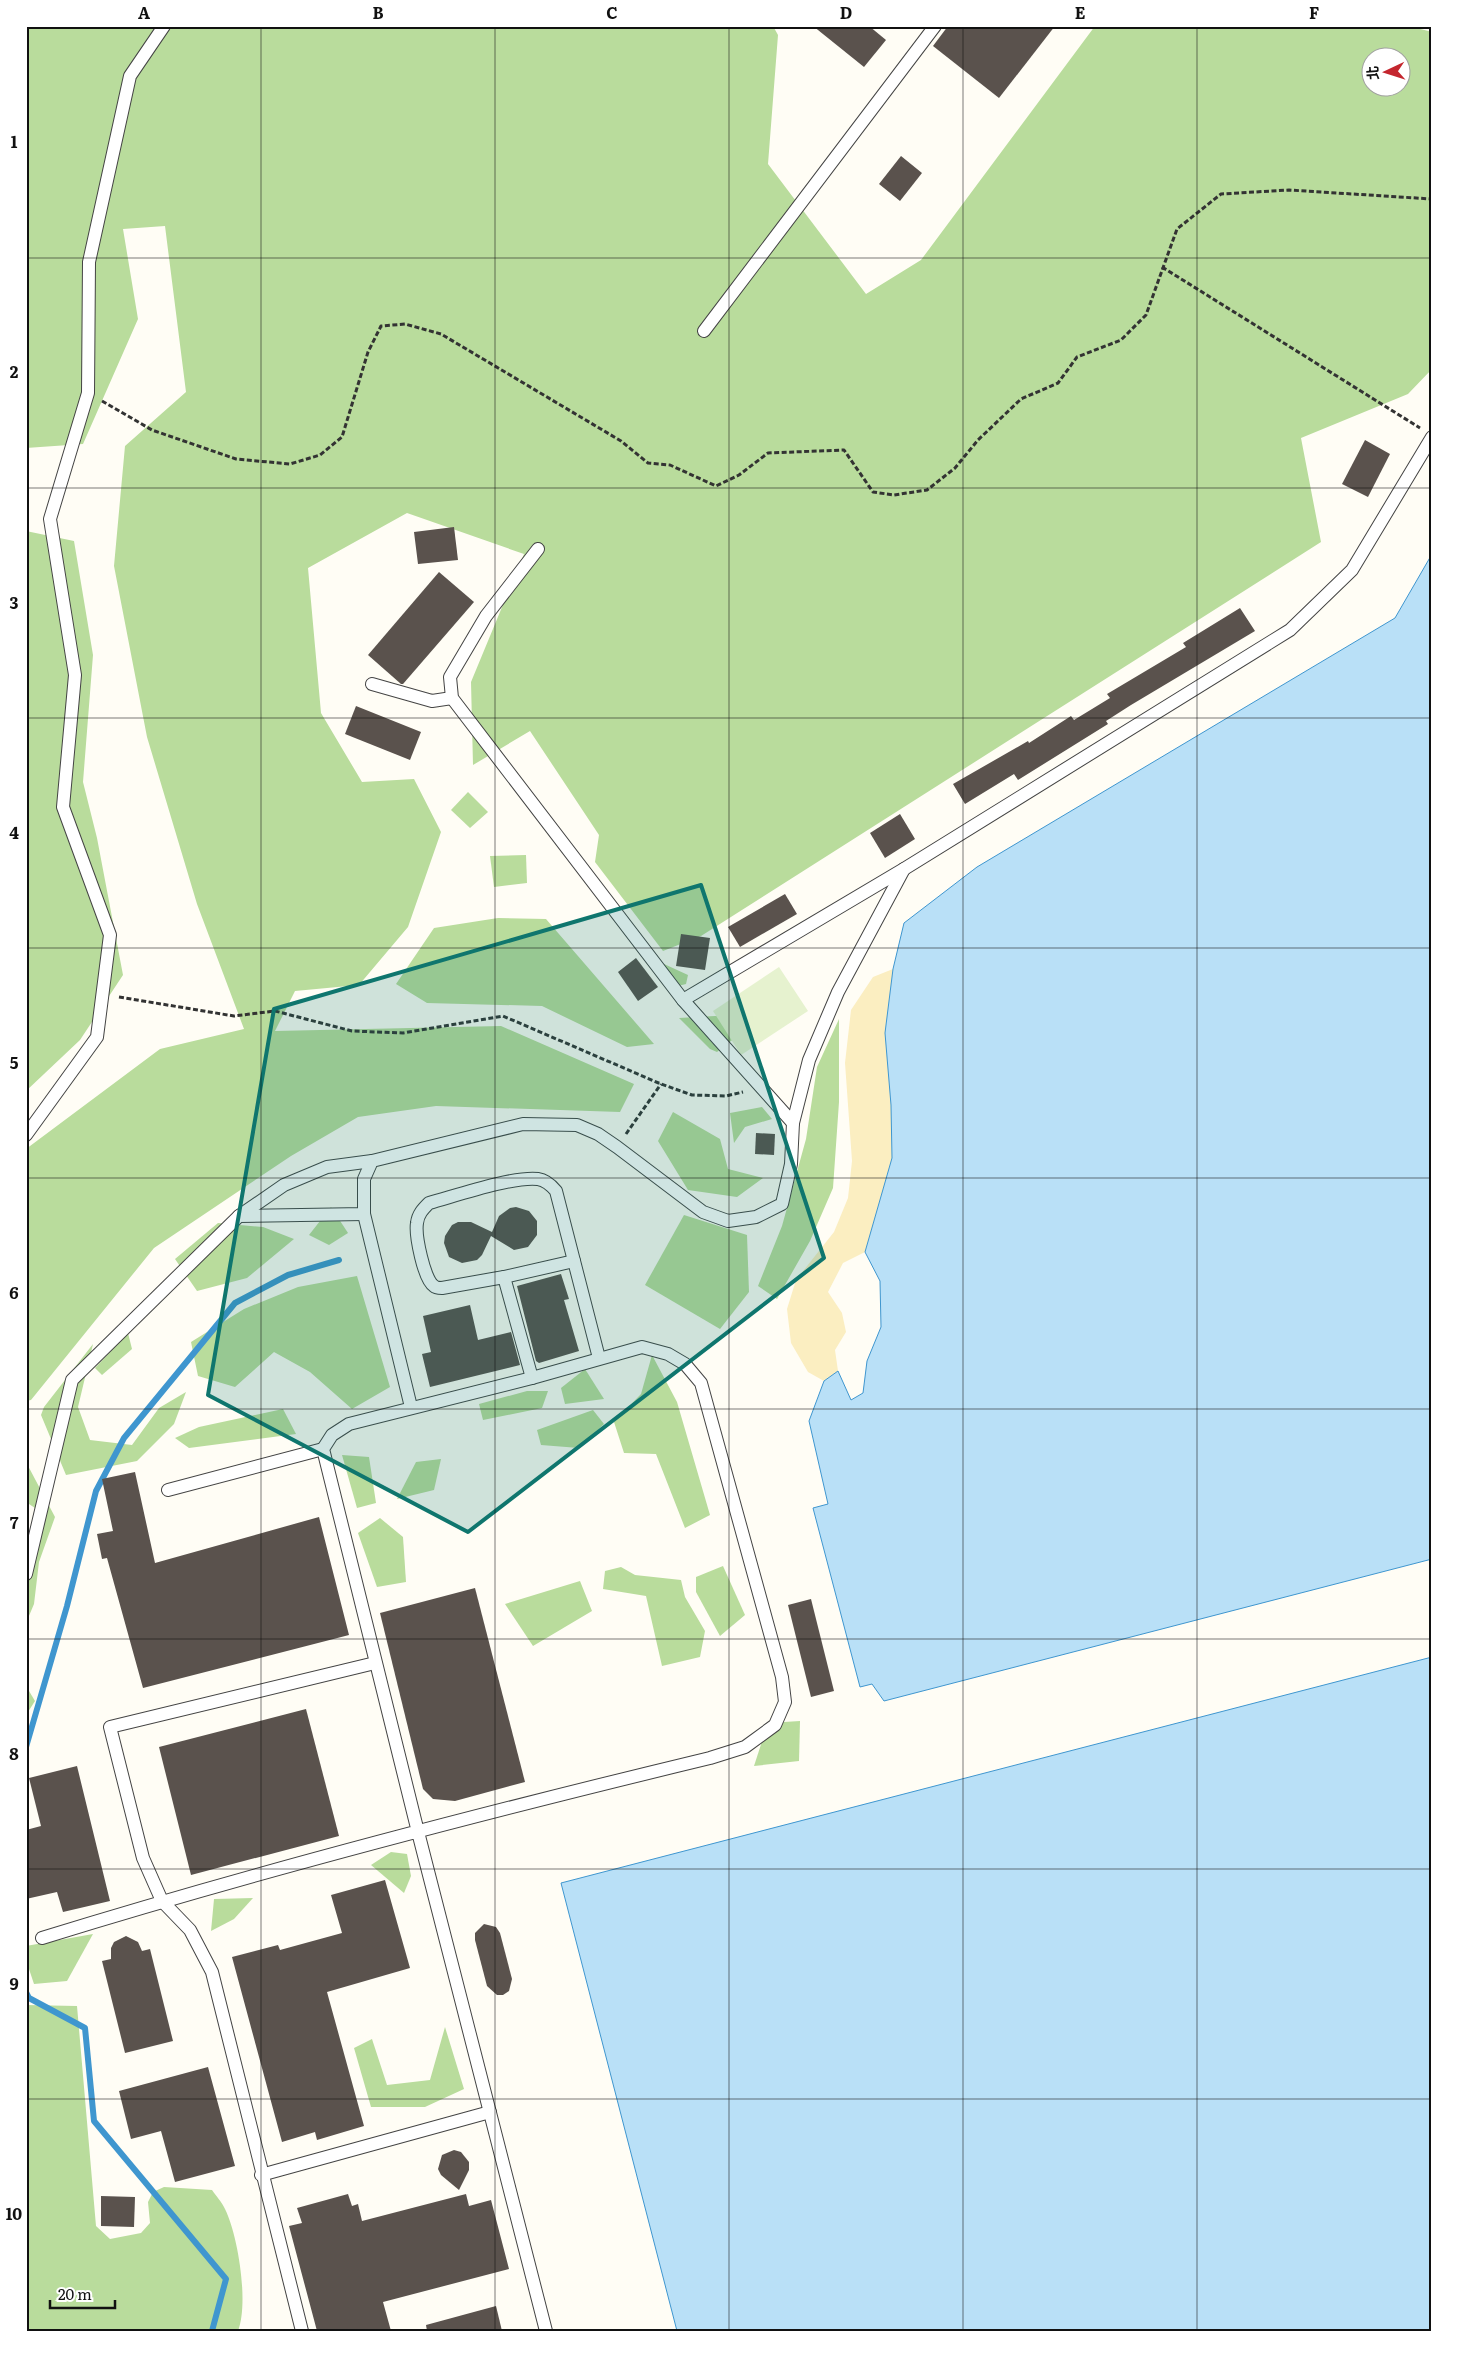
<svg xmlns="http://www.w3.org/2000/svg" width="1458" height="2357" viewBox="0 0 1458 2357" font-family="Literata,'Noto Sans TC',serif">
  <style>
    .forest { fill: #b9dc9c; fill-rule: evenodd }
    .sand { fill: #fbeec1 }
    .pitch { fill: #e6f2cf }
    .water { fill: #b9e0f7; stroke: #3f96cf }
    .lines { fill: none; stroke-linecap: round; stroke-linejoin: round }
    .stream { stroke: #3f96cf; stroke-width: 6 }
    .building { fill: #5a524d }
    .lane-casing { stroke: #444; stroke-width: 14 }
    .path { stroke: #333; stroke-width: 3; stroke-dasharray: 5 2.5; stroke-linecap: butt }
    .lane { stroke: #fff; stroke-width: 12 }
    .marked { fill: #0f766e; fill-opacity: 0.2; stroke: #0f766e; stroke-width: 4; stroke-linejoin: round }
    .grid { fill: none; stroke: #111; stroke-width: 1; stroke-opacity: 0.55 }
    .neatline { fill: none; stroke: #111; stroke-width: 2 }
    .grid-label { font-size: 16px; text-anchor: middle; font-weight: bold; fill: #111 }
  </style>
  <rect width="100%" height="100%" fill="#fffdf5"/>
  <g class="forest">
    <path d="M26 26H773L778 35 768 164 866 294 921 260 1095 26H1409L1432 32V369L1408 394 1301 438 1321 542 701 936 663 951 595 862 599 835 530 731 473 765 471 682 524 554 407 513 308 568 321 713 362 782 414 779 441 832 408 927 359 985 295 991 275 1031 501 1026 634 1084 620 1112 436 1106 358 1117 291 1156 154 1248 31 1400 26 1401V1149L160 1049 244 1029 197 904 147 737 114 566 125 446 186 392 165 226 123 229 138 319 83 444 26 448ZM1370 58H1400V88H1370Z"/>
    <polygon points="26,531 74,541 93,655 83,782 97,838 123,975 80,1040 26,1091"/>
    <polygon points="468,792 488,812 470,828 451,810"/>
    <polygon points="526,855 527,883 494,887 490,856"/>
    <polygon points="498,918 546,919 654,1044 627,1047 542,1006 427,1003 396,984 434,928"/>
    <polygon points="664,964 688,975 686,984 666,989"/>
    <polygon points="733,1015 745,1030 717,1052 710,1049 679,1018"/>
    <polygon points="839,1019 839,1102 833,1188 810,1241 777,1299 758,1286 782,1226 806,1139 817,1067"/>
    <polygon points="762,1107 772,1119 745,1127 734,1143 730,1113"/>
    <polygon points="673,1112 720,1139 728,1169 763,1178 737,1197 688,1190 658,1141"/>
    <polygon points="331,1207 348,1233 329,1245 309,1235"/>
    <polygon points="684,1215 747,1235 749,1292 720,1329 645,1285"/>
    <polygon points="218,1223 263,1227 294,1239 247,1278 197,1291 175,1259"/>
    <polygon points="357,1276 390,1387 352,1409 310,1372 274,1352 235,1387 198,1376 191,1342 244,1309 298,1287"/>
    <polygon points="128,1333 132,1349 102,1375 95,1368"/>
    <polygon points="93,1344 78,1407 90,1440 132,1445 159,1408 186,1392 174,1424 137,1461 66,1475 41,1415 44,1407"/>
    <polygon points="652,1355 677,1402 710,1515 685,1528 656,1454 624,1453 614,1422 641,1394"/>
    <polygon points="585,1369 604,1399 565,1404 561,1388"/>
    <polygon points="527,1391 548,1391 542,1408 483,1420 479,1404"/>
    <polygon points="283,1409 296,1434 189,1448 175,1438 199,1427"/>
    <polygon points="593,1410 604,1424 579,1448 541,1445 537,1430"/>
    <polygon points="342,1455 369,1457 376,1503 357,1508"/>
    <polygon points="441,1459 434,1490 397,1499 416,1462"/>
    <polygon points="26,1462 55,1517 39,1562 34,1604 26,1623 26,1548 35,1508 26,1502"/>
    <polygon points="380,1518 403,1537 406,1582 377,1587 358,1533"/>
    <polygon points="723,1566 745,1615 720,1636 696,1592 696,1577"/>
    <polygon points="621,1567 635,1575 681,1580 685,1597 705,1631 700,1657 662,1666 646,1596 603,1589 605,1571"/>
    <polygon points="580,1581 592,1611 533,1646 505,1604"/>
    <polygon points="26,1686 35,1701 26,1715"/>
    <polygon points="800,1721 799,1761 754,1766 768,1723"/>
    <polygon points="391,1852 407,1854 411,1876 404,1893 371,1865"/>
    <polygon points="253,1898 234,1919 211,1931 214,1899"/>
    <polygon points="93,1934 67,1981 34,1984 26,1960 26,1946"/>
    <path d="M26 2005 77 2006 96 2226 110 2239 141 2233 150 2223 148 2202 153 2192 164 2187 212 2190C216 2196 222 2202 225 2209 238 2235 249 2303 238 2331H26Z"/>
    <polygon points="445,2027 464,2089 425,2107 371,2107 354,2048 372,2039 387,2085 430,2080"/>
  </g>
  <polygon class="sand" points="893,969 885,1033 891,1105 892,1158 865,1252 843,1263 828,1292 842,1313 846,1332 835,1350 838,1371 824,1381 808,1372 791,1343 787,1309 796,1280 834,1232 848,1198 852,1161 845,1063 851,1010 873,977"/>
  <polygon class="pitch" points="779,967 808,1011 741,1055 713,1011"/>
  <g class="water">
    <polygon points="1432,554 1432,1559 884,1701 872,1684 860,1687 813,1508 828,1504 809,1421 824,1381 838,1371 851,1400 863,1393 867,1361 881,1327 880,1281 865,1252 892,1158 891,1105 885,1033 893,969 904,923 977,867 1395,618"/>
    <polygon points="1432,1657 1432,2331 677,2331 561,1883"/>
  </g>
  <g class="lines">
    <g class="stream">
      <polyline points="26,1747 67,1606 96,1491 124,1438 235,1303 288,1275 339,1260"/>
      <polyline points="26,1992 29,1998 85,2028 94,2121 226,2279 212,2331"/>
    </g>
  </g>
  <g class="building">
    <polygon points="813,26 869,26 886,40 864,67"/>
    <polygon points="948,26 1055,26 999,98 933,46"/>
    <polygon points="901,156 922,173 900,201 879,184"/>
    <polygon points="1365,440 1390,454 1368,497 1342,484"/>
    <polygon points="454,527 458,560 418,564 414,532"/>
    <polygon points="439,572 474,602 403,684 401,684 368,655"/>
    <polygon points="1240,608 1255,631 1131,705 1106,721 1108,724 1018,780 1014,774 965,804 953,784 1028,741 1029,743 1071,716 1074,720 1110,698 1107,694 1186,647 1183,643"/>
    <polygon points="356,706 421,732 410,760 345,734"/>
    <polygon points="900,814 915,839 885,858 870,833"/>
    <polygon points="785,894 797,914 740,947 728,927"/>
    <polygon points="681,934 710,938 705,970 676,966"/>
    <polygon points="636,958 658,987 638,1001 618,972"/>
    <polygon points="756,1133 775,1134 774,1155 755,1154"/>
    <polygon points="516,1207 529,1211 537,1221 537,1235 528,1247 514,1250 491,1236 482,1255 477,1260 462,1263 449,1257 444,1243 445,1236 452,1225 458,1222 471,1222 492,1232 499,1216 510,1208"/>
    <polygon points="561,1274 569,1299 564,1300 579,1351 539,1363 536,1361 517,1286"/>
    <polygon points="470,1305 478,1340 511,1332 520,1365 430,1387 422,1354 431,1352 423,1316"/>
    <polygon points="135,1472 155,1563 319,1517 349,1635 143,1688 107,1558 102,1559 97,1534 113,1531 102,1479"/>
    <polygon points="475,1588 525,1782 455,1801 433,1799 423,1789 380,1613"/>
    <polygon points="811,1599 834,1691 811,1697 788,1605"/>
    <polygon points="306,1709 339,1836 191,1875 159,1747"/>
    <polygon points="77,1766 110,1901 63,1912 57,1892 26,1899 26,1830 41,1826 29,1778"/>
    <polygon points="385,1880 410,1968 327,1992 364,2126 317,2140 315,2132 282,2142 232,1957 278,1945 280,1950 342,1933 331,1895"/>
    <polygon points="484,1924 496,1927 500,1933 512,1979 509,1991 503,1995 497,1995 487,1986 475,1940 475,1933"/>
    <polygon points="126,1936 138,1942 142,1951 150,1949 173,2041 125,2053 102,1961 111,1959 111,1948 114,1942"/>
    <polygon points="208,2067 235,2166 175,2182 161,2131 131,2139 119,2091"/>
    <polygon points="454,2150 461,2152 469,2162 469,2170 459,2190 441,2175 438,2169 442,2155"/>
    <polygon points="348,2194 352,2206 358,2204 362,2221 466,2194 469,2206 491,2200 509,2269 383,2302 391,2331 317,2331 289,2226 302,2223 297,2208"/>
    <polygon points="101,2196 135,2197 134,2227 101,2226"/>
    <polygon points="496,2306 502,2331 427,2331 426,2325"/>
  </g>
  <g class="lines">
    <defs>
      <g id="lane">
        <polyline points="704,331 935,26"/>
        <polyline points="538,549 486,616 450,677 452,698 683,1000"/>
        <polyline points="372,684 432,701 452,698"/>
        <polyline points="793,1123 683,1000 904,869 1290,630 1352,570 1432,437"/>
        <polyline points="26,1135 97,1037 110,935 63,807 75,675 50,519 88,393 89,262 130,76 164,26"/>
        <polyline points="364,1214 411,1407"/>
        <polyline points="239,1216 284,1185 327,1167 372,1161"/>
        <polyline points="504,1277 574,1261"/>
        <path d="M532 1378 504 1277 442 1288C439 1288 436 1288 434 1286 424 1280 415 1235 417 1223 418 1214 423 1209 429 1203 455 1196 513 1176 538 1179 546 1180 551 1185 556 1191L599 1358"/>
        <polyline points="168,1490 323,1449"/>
        <polyline points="26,1574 72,1380 239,1216 364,1214 364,1179 372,1161 523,1124 577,1125 598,1134 617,1147 703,1212 728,1221 756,1217 782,1204 791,1164 793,1123 809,1060 838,992 904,869"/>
        <path d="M42 1938C262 1870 486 1812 710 1758L745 1747 775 1725 785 1702 782 1677 701 1383 685 1364 668 1354 642 1347 532 1378 349 1424 332 1435 323 1449 418 1832 546 2331"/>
        <polyline points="261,2175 490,2112"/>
        <polyline points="302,2331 212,1972 190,1930 162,1901 143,1858 110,1727 375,1663"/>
      </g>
    </defs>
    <use href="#lane" class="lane-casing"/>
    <g class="path">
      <polyline points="1162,267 1420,428"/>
      <polyline points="102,401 152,430 236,459 290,464 320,455 342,437 368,352 381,326 405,324 441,334 621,441 648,463 670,465 716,486 739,475 768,453 844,450 873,492 894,495 927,490 955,468 978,440 1021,399 1058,383 1077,357 1121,340 1146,315 1177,229 1221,194 1289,190 1432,199"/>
      <polyline points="119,997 234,1016 275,1011 352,1031 403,1033 503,1016 661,1084 692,1095 726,1096 743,1092"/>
      <polyline points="626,1134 661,1084"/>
    </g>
    <use href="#lane" class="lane"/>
  </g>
  <path class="marked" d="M701 885 824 1258 468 1532 208 1395 274 1009Z"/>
  <path class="grid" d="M261 26V2331M495 26V2331M729 26V2331M963 26V2331M1197 26V2331M26 258H1432M26 488H1432M26 718H1432M26 948H1432M26 1178H1432M26 1409H1432M26 1639H1432M26 1869H1432M26 2099H1432"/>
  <rect width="1458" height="2357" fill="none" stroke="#ffffff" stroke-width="55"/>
  <g transform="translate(1386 72) rotate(266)"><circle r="24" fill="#ffffff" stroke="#a0a0a0"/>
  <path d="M0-4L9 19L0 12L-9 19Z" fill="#c4262e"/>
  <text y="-8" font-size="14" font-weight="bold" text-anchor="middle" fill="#111111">北</text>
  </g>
  <path d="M50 2300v8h65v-8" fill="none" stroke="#111111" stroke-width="2.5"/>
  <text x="58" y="2300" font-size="15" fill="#111111" stroke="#ffffff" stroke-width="4" paint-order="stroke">20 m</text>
  <rect x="28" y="28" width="1402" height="2302" class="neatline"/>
  <g class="grid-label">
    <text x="144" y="19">A</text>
    <text x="378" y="19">B</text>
    <text x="612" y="19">C</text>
    <text x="846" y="19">D</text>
    <text x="1080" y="19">E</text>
    <text x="1314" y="19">F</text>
    <text x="14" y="148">1</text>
    <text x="14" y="378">2</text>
    <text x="14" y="609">3</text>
    <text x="14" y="839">4</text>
    <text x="14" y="1069">5</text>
    <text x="14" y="1299">6</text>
    <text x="14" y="1529">7</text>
    <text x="14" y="1760">8</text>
    <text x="14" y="1990">9</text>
    <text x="14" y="2220">10</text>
  </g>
</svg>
